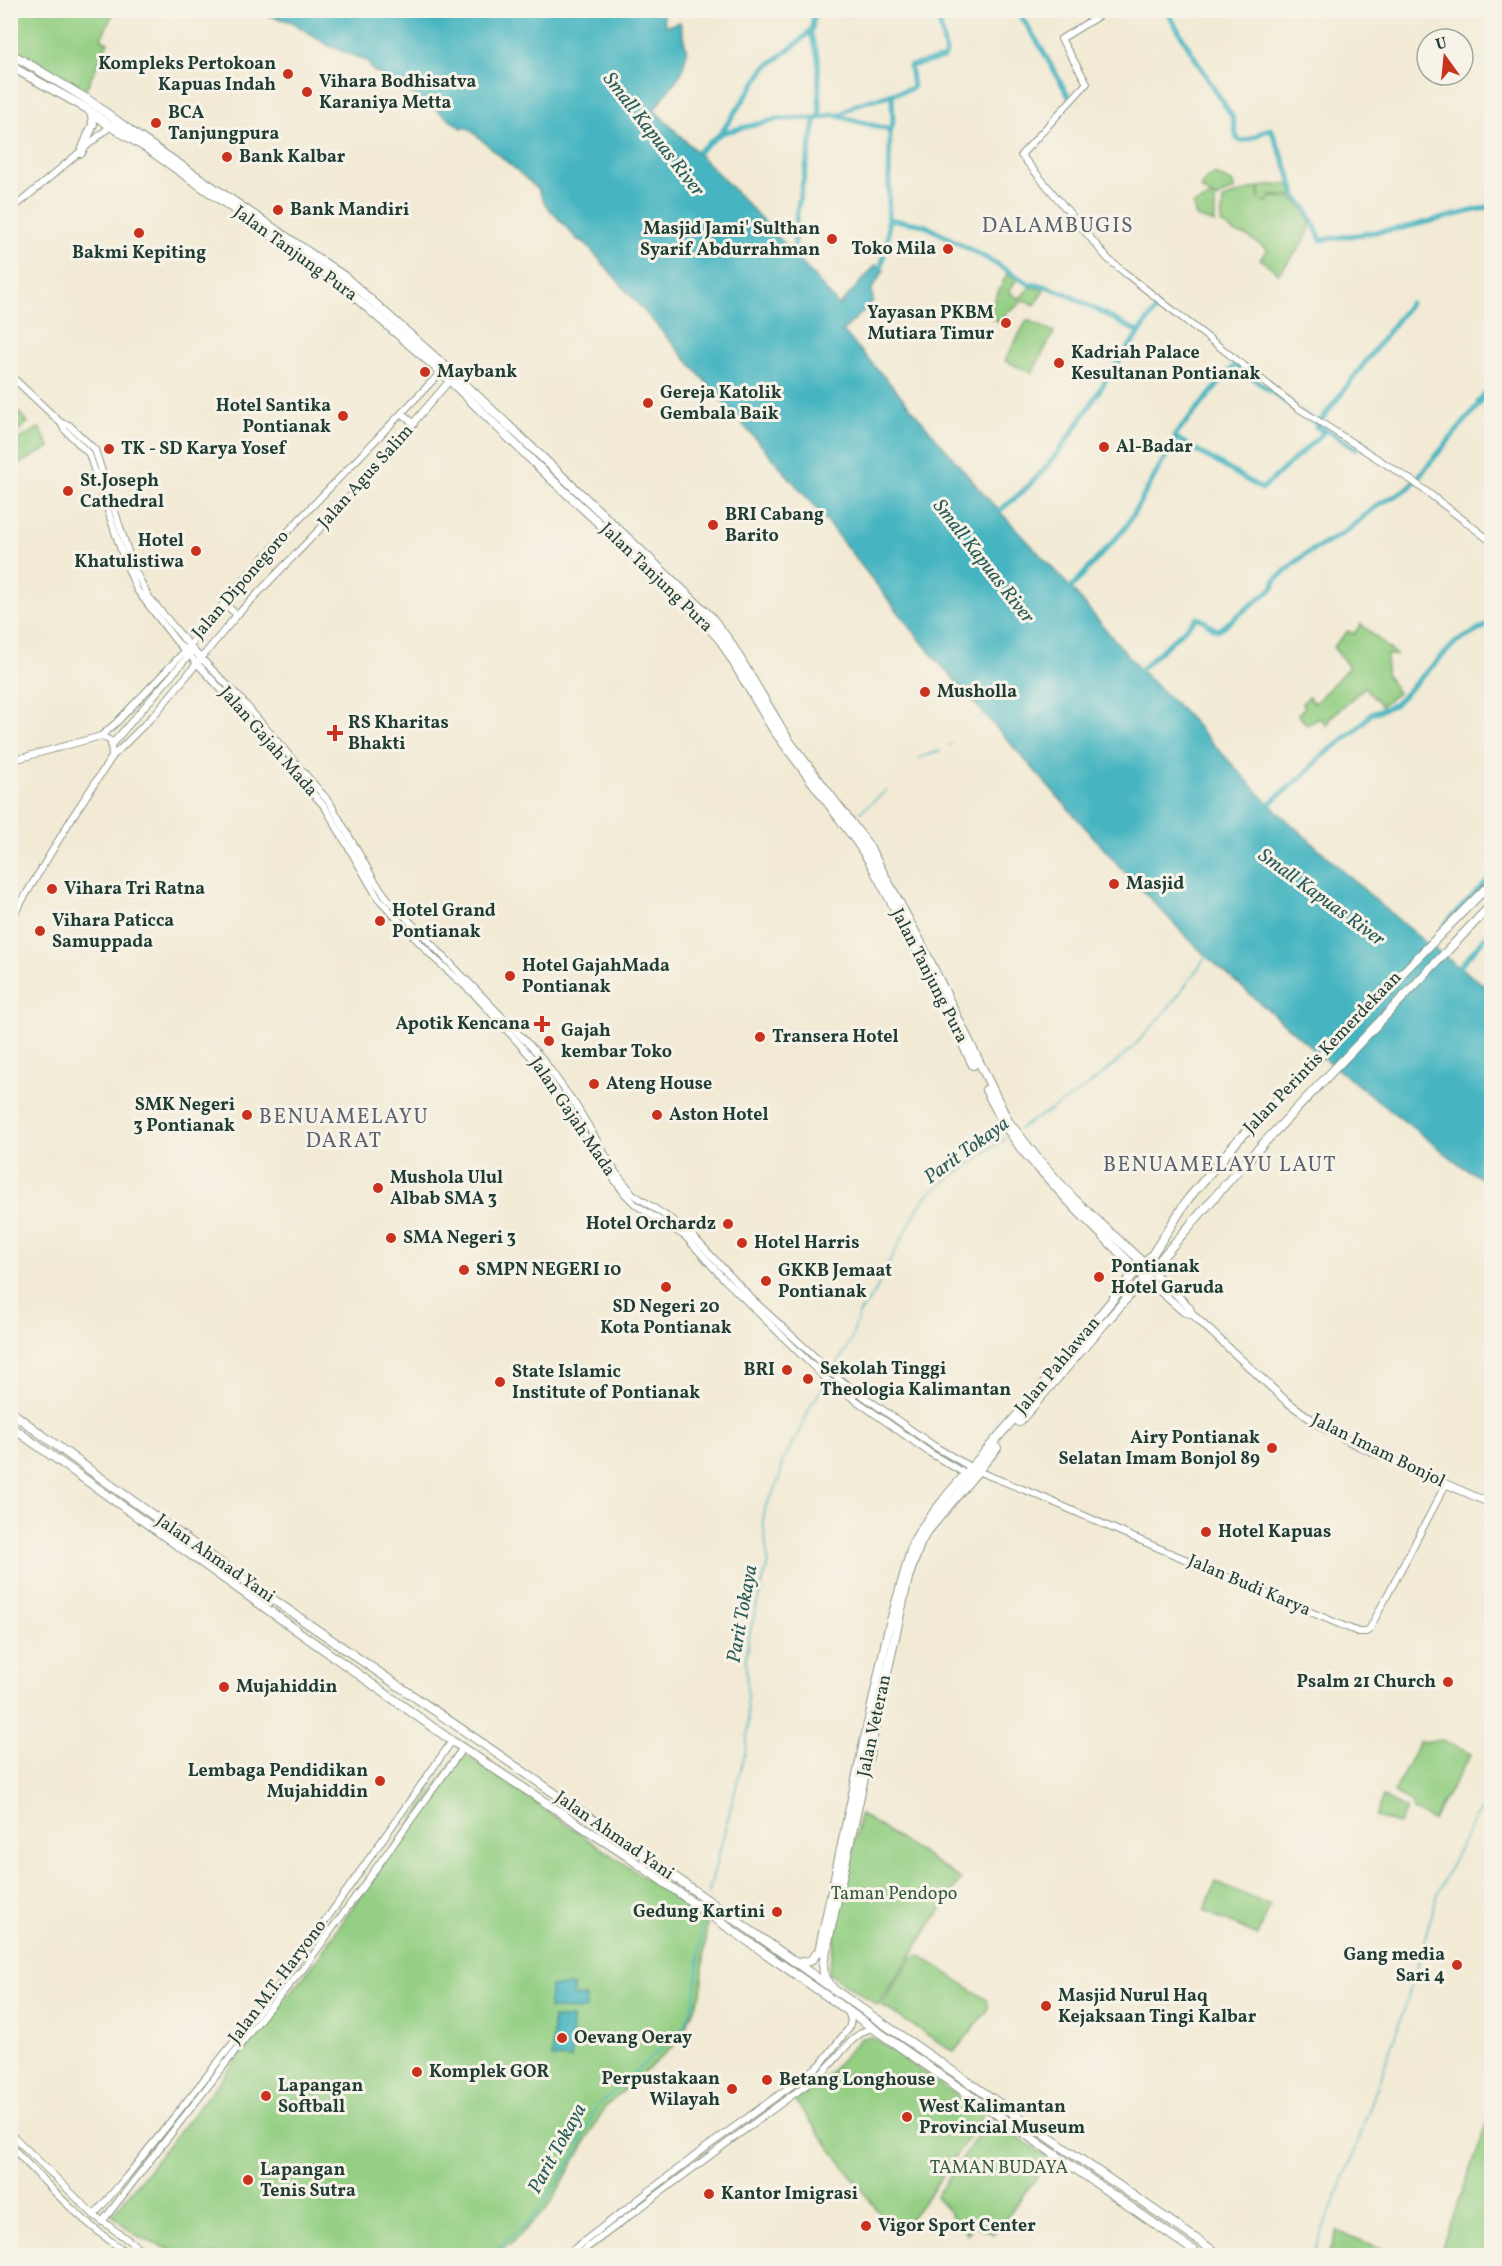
<svg xmlns="http://www.w3.org/2000/svg" width="1502" height="2266" viewBox="0 0 1502 2266" font-family="Vollkorn,serif">
  <style>
    .green { fill: #94cf84; stroke: #5a865c; stroke-width: 1.5 }
    .water { fill: #47b5c1; stroke: #33797a; stroke-width: 1.5 }
    .lines { fill: none; stroke-linecap: round; stroke-linejoin: round }
    .stream { stroke: #47b5c1; stroke-width: 1.5 }
    .canal { stroke: #47b5c1; stroke-width: 5 }
    .tertiary-casing { stroke: #889484; stroke-width: 8 }
    .secondary-casing { stroke: #889484; stroke-width: 9 }
    .primary-casing { stroke: #889484; stroke-width: 10 }
    .trunk-casing { stroke: #889484; stroke-width: 10 }
    .tertiary { stroke: #fff; stroke-width: 6 }
    .secondary { stroke: #fff; stroke-width: 7 }
    .primary { stroke: #fff; stroke-width: 8 }
    .trunk { stroke: #fff; stroke-width: 8 }
    .poi-dot { fill: #c8321e; stroke: #f7f3e8; stroke-width: 2 }
    .labels { text-anchor: middle; dominant-baseline: central; stroke-width: 6; stroke-linejoin: round; paint-order: stroke }
    .poi-label { font-size: 18px; font-weight: bold; fill: #1f3d34; stroke: #f7f3e8; text-anchor: start }
    .street-label { font-size: 18px; fill: #1f3d34; stroke: #f7f3e8 }
    .park-label { font-size: 18px; fill: #365a44; stroke: #f7f3e8 }
    .water-label { font-size: 20px; font-style: italic; fill: #295b57; stroke: #f7f3e8 }
    .quarter-label { font-size: 21px; letter-spacing: 1.5px; fill: #5c616f; stroke: #f7f3e8 }
  </style>
  <rect width="100%" height="100%" fill="#f7f3e8"/>
  <filter id="ink" filterUnits="userSpaceOnUse"><feTurbulence type="fractalNoise" baseFrequency=".0167" numOctaves="2"/><feDisplacementMap in="SourceGraphic" scale="12" xChannelSelector="R" yChannelSelector="G"/><feConvolveMatrix kernelMatrix="1 2 1 2 8 2 1 2 1" color-interpolation-filters="sRGB"/></filter>
  <filter id="wash" filterUnits="userSpaceOnUse"><feTurbulence type="fractalNoise" baseFrequency=".008" numOctaves="4" result="noise"/><feDisplacementMap in="SourceGraphic" scale="24" xChannelSelector="R" yChannelSelector="G"/><feGaussianBlur stdDeviation="1.35" result="paint"/><feColorMatrix in="noise" values="0 0 0 0 0 0 0 0 0 0 0 0 0 0 0 0 0 1.4 0 .05"/><feComposite in="paint" operator="in"/></filter>
  <g filter="url(#wash)">
    <rect width="100%" height="100%" fill="#f2ead4"/>
    <g class="green">
      <polygon points="11,10 114,11 101,39 108,42 86,89 11,47"/>
      <polygon points="1214,174 1232,182 1235,190 1221,195 1218,199 1212,196 1215,203 1215,223 1196,217 1193,205 1212,196 1201,189 1205,180"/>
      <path d="M1289 183 1294 196H1271L1267 201 1262 202H1267L1271 197 1293 198C1299 205 1310 216 1310 226 1310 238 1287 263 1279 273L1260 259 1268 250 1247 236 1235 233 1221 223 1223 199 1258 187 1259 200 1260 187Z"/>
      <polygon points="1007,274 1017,279 1009,291 1019,299 1030,287 1044,289 1035,305 1024,300 1012,310 1008,310 1001,323 987,315"/>
      <polygon points="1027,320 1054,332 1032,373 1005,361"/>
      <polygon points="11,405 28,422 11,438"/>
      <polygon points="39,428 50,447 18,465 11,452 11,444"/>
      <polygon points="1361,624 1396,655 1387,655 1386,674 1398,693 1381,706 1365,687 1330,718 1327,726 1320,718 1307,725 1298,714 1305,707 1302,703 1309,697 1315,703 1349,667 1333,647 1348,631 1354,634"/>
      <polygon points="1442,1740 1471,1754 1433,1820 1413,1811 1412,1803 1394,1793 1419,1742"/>
      <polygon points="460,1751 707,1921 701,1994 679,2041 605,2107 549,2206 512,2243 493,2255 184,2255 138,2237 112,2215 313,1965"/>
      <polygon points="1383,1797 1406,1809 1399,1824 1375,1817"/>
      <polygon points="860,1814 961,1879 878,2005 828,1973"/>
      <polygon points="1216,1882 1270,1906 1258,1935 1204,1911"/>
      <polygon points="920,1955 988,2001 988,2010 954,2052 881,2005 912,1957"/>
      <polygon points="872,2037 984,2114 934,2188 897,2236 795,2101 820,2083 861,2038"/>
      <polygon points="1491,2114 1491,2255 1439,2255"/>
      <polygon points="989,2119 1051,2158 994,2234 974,2225 967,2234 936,2196"/>
      <polygon points="1337,2231 1395,2254 1395,2255 1328,2255"/>
    </g>
    <g class="water">
      <path d="M661 10 666 26 680 22 687 52 682 72 654 110C719 173 781 237 839 306L876 265 884 270 872 289 873 301 843 331 895 389 979 489 1071 588 1140 670 1178 706 1269 804 1380 904 1426 943 1491 990V1185L1463 1167 1327 1061 1206 956 1180 930 1121 868 933 656 815 507 584 242 578 240 545 204 538 189 468 128H461L433 107 372 70 367 61 329 46 292 22 259 13 234 14 227 11Z"/>
      <polygon points="550,1986 573,1986 573,1996 586,1997 586,2010 549,2009"/>
      <polygon points="553,2018 572,2018 571,2059 552,2058"/>
    </g>
    <g class="lines">
      <g class="stream">
        <polyline points="979,719 982,716"/>
        <polyline points="950,745 951,744"/>
        <polyline points="919,758 940,751"/>
        <polyline points="860,812 887,790"/>
        <path d="M1019 1129C1042 1114 1068 1101 1089 1085 1135 1050 1175 1004 1206 956"/>
        <polyline points="833,1372 851,1340 859,1314 876,1291 882,1275 921,1203 929,1193 1008,1136"/>
        <polyline points="708,1895 746,1749 748,1728 746,1658 748,1639 768,1562 763,1520 766,1505 775,1490 781,1473 782,1462 801,1428 811,1405 826,1383"/>
        <polyline points="487,2256 530,2221 541,2207 574,2157 596,2107 670,2041 686,2023 695,1998 703,1914"/>
        <polyline points="1312,2256 1353,2156 1406,2004 1438,1893 1455,1856 1492,1788"/>
      </g>
      <g class="canal">
        <polyline points="1017,10 1040,46 1069,97"/>
        <path d="M1166 10 1214 89 1232 116 1237 139C1249 145 1259 131 1271 129L1287 168 1296 196 1306 208 1321 240 1403 228 1492 206"/>
        <polyline points="810,31 818,57 820,118"/>
        <polyline points="838,116 887,129 890,133 888,236 881,268"/>
        <polyline points="721,133 765,68 800,41 812,29 814,10"/>
        <polyline points="890,133 893,122 892,95"/>
        <polyline points="699,151 721,133 778,119 820,118 834,114 838,116 857,104 910,89 913,87 910,66 944,58 946,54 937,10"/>
        <polyline points="889,219 924,225 988,259 1029,284 1045,286 1067,294 1140,333"/>
        <polyline points="794,252 797,211 816,118"/>
        <polyline points="1478,402 1492,384"/>
        <polyline points="1301,413 1356,449"/>
        <polyline points="1176,438 1175,435 1235,365 1284,401"/>
        <path d="M1000 510C1054 471 1078 422 1114 368 1128 348 1143 328 1157 308"/>
        <polyline points="1071,588 1126,527 1176,438 1262,489 1324,432 1316,427 1410,303"/>
        <path d="M1140 670 1197 618C1206 619 1210 629 1219 630L1273 588 1276 579 1306 554 1344 533 1378 505 1409 488 1482 401"/>
        <polyline points="1269,804 1303,776 1321,757 1357,729 1371,714 1394,705 1455,643 1486,626 1492,621"/>
        <polyline points="1445,924 1492,876"/>
        <polyline points="1460,966 1492,930"/>
      </g>
    </g>
  </g>
  <g filter="url(#ink)">
    <g class="lines">
      <defs>
        <g id="tertiary">
          <polyline points="1108,10 1061,39 1087,83 1021,155 1108,259 1125,273 1298,408 1414,482 1492,542"/>
          <polyline points="10,211 113,124"/>
          <polyline points="10,375 61,423 64,429 89,454 124,559 137,590 176,641 261,732 279,756 325,807 378,898 434,958 475,995 544,1071 605,1167 626,1195 636,1205 686,1237 722,1277 826,1379 930,1453 969,1476"/>
          <polyline points="402,413 414,424"/>
          <polyline points="61,423 69,425 95,450 133,567 148,596 193,650 239,697 330,803 374,880 387,898 541,1057 577,1107 616,1173 633,1194 687,1230 753,1300 839,1379 934,1446 977,1471 1035,1494 1130,1536 1358,1632 1366,1632 1369,1630 1446,1484"/>
          <polyline points="224,603 237,615"/>
          <polyline points="101,736 111,741 112,757"/>
          <polyline points="112,744 191,653"/>
          <polyline points="10,761 101,736 116,723 185,651 239,585 294,525 442,371"/>
          <polyline points="10,921 73,816 112,757 155,714 237,615 341,507 451,379"/>
          <polyline points="10,2133 94,2215 150,2256"/>
          <path d="M10 2145C47 2185 86 2227 132 2256"/>
          <polyline points="94,2215 127,2176 285,1978 452,1741"/>
          <polyline points="102,2222 269,2008 303,1969 463,1748"/>
          <polyline points="565,2256 704,2149 820,2065 849,2028 851,2020 848,2011"/>
          <path d="M576 2256C656 2196 735 2136 816 2078 834 2066 852 2031 873 2028"/>
        </g>
        <g id="secondary">
          <polyline points="1152,1271 1189,1307 1192,1314 1286,1401 1322,1427 1359,1446 1492,1504"/>
          <polyline points="1145,1278 1184,1312 1192,1314"/>
        </g>
        <g id="primary">
          <path d="M10 1411C245 1587 491 1745 730 1916"/>
          <polyline points="10,1426 452,1741 627,1856 726,1926"/>
        </g>
        <g id="trunk">
          <polyline points="10,53 90,101 136,135 345,277 454,374 711,617 730,642 789,741 868,845 921,943 1008,1121 1038,1159 1074,1199 1152,1271"/>
          <polyline points="10,66 86,108 110,126 148,149 339,283 441,372 548,476 698,615 721,641 773,729 857,842 870,862 919,954 973,1065"/>
          <polyline points="81,153 93,124 92,114"/>
          <polyline points="986,1090 1004,1124 1022,1150 1077,1210 1145,1278"/>
          <polyline points="1019,1422 1240,1168 1492,904"/>
          <polyline points="730,1916 833,1989 1221,2256"/>
          <polyline points="726,1926 1201,2256"/>
          <polyline points="798,1963 810,1961 819,1951 888,1631 913,1543 921,1529 949,1493 1033,1397 1131,1277 1152,1255 1188,1199 1238,1140 1492,882"/>
          <polyline points="833,1989 824,1975 823,1964 908,1578 920,1544 926,1533 997,1448"/>
        </g>
      </defs>
      <use href="#tertiary" class="tertiary-casing"/>
      <use href="#secondary" class="secondary-casing"/>
      <use href="#primary" class="primary-casing"/>
      <use href="#trunk" class="trunk-casing"/>
      <use href="#tertiary" class="tertiary"/>
      <use href="#secondary" class="secondary"/>
      <use href="#primary" class="primary"/>
      <use href="#trunk" class="trunk"/>
    </g>
  </g>
  <g class="poi-dot">
    <circle cx="288" cy="74" r="6"/>
    <circle cx="307" cy="92" r="6"/>
    <circle cx="156" cy="123" r="6"/>
    <circle cx="227" cy="157" r="6"/>
    <circle cx="278" cy="210" r="6"/>
    <circle cx="139" cy="233" r="6"/>
    <circle cx="832" cy="239" r="6"/>
    <circle cx="948" cy="249" r="6"/>
    <circle cx="1006" cy="323" r="6"/>
    <circle cx="1059" cy="363" r="6"/>
    <circle cx="425" cy="372" r="6"/>
    <circle cx="648" cy="403" r="6"/>
    <circle cx="343" cy="416" r="6"/>
    <circle cx="1104" cy="447" r="6"/>
    <circle cx="109" cy="449" r="6"/>
    <circle cx="68" cy="491" r="6"/>
    <circle cx="713" cy="525" r="6"/>
    <circle cx="196" cy="551" r="6"/>
    <circle cx="925" cy="692" r="6"/>
    <path d="M332 724h6v6h6v6h-6v6h-6v-6h-6v-6h6z"/>
    <circle cx="1114" cy="884" r="6"/>
    <circle cx="52" cy="889" r="6"/>
    <circle cx="380" cy="921" r="6"/>
    <circle cx="40" cy="931" r="6"/>
    <circle cx="510" cy="976" r="6"/>
    <path d="M539 1015h6v6h6v6h-6v6h-6v-6h-6v-6h6z"/>
    <circle cx="760" cy="1037" r="6"/>
    <circle cx="549" cy="1041" r="6"/>
    <circle cx="594" cy="1084" r="6"/>
    <circle cx="247" cy="1115" r="6"/>
    <circle cx="657" cy="1115" r="6"/>
    <circle cx="378" cy="1188" r="6"/>
    <circle cx="728" cy="1224" r="6"/>
    <circle cx="391" cy="1238" r="6"/>
    <circle cx="742" cy="1243" r="6"/>
    <circle cx="464" cy="1270" r="6"/>
    <circle cx="1099" cy="1277" r="6"/>
    <circle cx="766" cy="1281" r="6"/>
    <circle cx="666" cy="1287" r="6"/>
    <circle cx="787" cy="1370" r="6"/>
    <circle cx="808" cy="1379" r="6"/>
    <circle cx="500" cy="1382" r="6"/>
    <circle cx="1272" cy="1448" r="6"/>
    <circle cx="1206" cy="1532" r="6"/>
    <circle cx="1448" cy="1682" r="6"/>
    <circle cx="224" cy="1687" r="6"/>
    <circle cx="380" cy="1781" r="6"/>
    <circle cx="777" cy="1912" r="6"/>
    <circle cx="1457" cy="1965" r="6"/>
    <circle cx="1046" cy="2006" r="6"/>
    <circle cx="562" cy="2038" r="6"/>
    <circle cx="417" cy="2072" r="6"/>
    <circle cx="767" cy="2080" r="6"/>
    <circle cx="732" cy="2089" r="6"/>
    <circle cx="266" cy="2096" r="6"/>
    <circle cx="907" cy="2117" r="6"/>
    <circle cx="248" cy="2180" r="6"/>
    <circle cx="709" cy="2194" r="6"/>
    <circle cx="866" cy="2226" r="6"/>
  </g>
  <g class="labels">
    <g class="poi-label">
      <text x="276" y="64" text-anchor="end">Kompleks Pertokoan<tspan x="276" dy="21">Kapuas Indah</tspan></text>
      <text x="319" y="82">Vihara Bodhisatva<tspan x="319" dy="21">Karaniya Metta</tspan></text>
      <text x="168" y="113">BCA<tspan x="168" dy="21">Tanjungpura</tspan></text>
      <text x="239" y="157">Bank Kalbar</text>
      <text x="290" y="210">Bank Mandiri</text>
      <text x="820" y="229" text-anchor="end">Masjid Jami' Sulthan<tspan x="820" dy="21">Syarif Abdurrahman</tspan></text>
      <text x="936" y="249" text-anchor="end">Toko Mila</text>
      <text x="139" y="253" text-anchor="middle">Bakmi Kepiting</text>
      <text x="994" y="313" text-anchor="end">Yayasan PKBM<tspan x="994" dy="21">Mutiara Timur</tspan></text>
      <text x="1071" y="353">Kadriah Palace<tspan x="1071" dy="21">Kesultanan Pontianak</tspan></text>
      <text x="437" y="372">Maybank</text>
      <text x="660" y="393">Gereja Katolik<tspan x="660" dy="21">Gembala Baik</tspan></text>
      <text x="331" y="406" text-anchor="end">Hotel Santika<tspan x="331" dy="21">Pontianak</tspan></text>
      <text x="1116" y="447">Al-Badar</text>
      <text x="121" y="449">TK - SD Karya Yosef</text>
      <text x="80" y="481">St.Joseph<tspan x="80" dy="21">Cathedral</tspan></text>
      <text x="725" y="515">BRI Cabang<tspan x="725" dy="21">Barito</tspan></text>
      <text x="184" y="541" text-anchor="end">Hotel<tspan x="184" dy="21">Khatulistiwa</tspan></text>
      <text x="937" y="692">Musholla</text>
      <text x="348" y="723">RS Kharitas<tspan x="348" dy="21">Bhakti</tspan></text>
      <text x="1126" y="884">Masjid</text>
      <text x="64" y="889">Vihara Tri Ratna</text>
      <text x="392" y="911">Hotel Grand<tspan x="392" dy="21">Pontianak</tspan></text>
      <text x="52" y="921">Vihara Paticca<tspan x="52" dy="21">Samuppada</tspan></text>
      <text x="522" y="966">Hotel GajahMada<tspan x="522" dy="21">Pontianak</tspan></text>
      <text x="530" y="1024" text-anchor="end">Apotik Kencana</text>
      <text x="561" y="1031">Gajah<tspan x="561" dy="21">kembar Toko</tspan></text>
      <text x="772" y="1037">Transera Hotel</text>
      <text x="606" y="1084">Ateng House</text>
      <text x="235" y="1105" text-anchor="end">SMK Negeri<tspan x="235" dy="21">3 Pontianak</tspan></text>
      <text x="669" y="1115">Aston Hotel</text>
      <text x="390" y="1178">Mushola Ulul<tspan x="390" dy="21">Albab SMA 3</tspan></text>
      <text x="716" y="1224" text-anchor="end">Hotel Orchardz</text>
      <text x="403" y="1238">SMA Negeri 3</text>
      <text x="754" y="1243">Hotel Harris</text>
      <text x="1111" y="1267">Pontianak<tspan x="1111" dy="21">Hotel Garuda</tspan></text>
      <text x="476" y="1270">SMPN NEGERI 10</text>
      <text x="778" y="1271">GKKB Jemaat<tspan x="778" dy="21">Pontianak</tspan></text>
      <text x="666" y="1307" text-anchor="middle">SD Negeri 20<tspan x="666" dy="21">Kota Pontianak</tspan></text>
      <text x="820" y="1369">Sekolah Tinggi<tspan x="820" dy="21">Theologia Kalimantan</tspan></text>
      <text x="775" y="1370" text-anchor="end">BRI</text>
      <text x="512" y="1372">State Islamic<tspan x="512" dy="21">Institute of Pontianak</tspan></text>
      <text x="1260" y="1438" text-anchor="end">Airy Pontianak<tspan x="1260" dy="21">Selatan Imam Bonjol 89</tspan></text>
      <text x="1218" y="1532">Hotel Kapuas</text>
      <text x="1436" y="1682" text-anchor="end">Psalm 21 Church</text>
      <text x="236" y="1687">Mujahiddin</text>
      <text x="368" y="1771" text-anchor="end">Lembaga Pendidikan<tspan x="368" dy="21">Mujahiddin</tspan></text>
      <text x="765" y="1912" text-anchor="end">Gedung Kartini</text>
      <text x="1445" y="1955" text-anchor="end">Gang media<tspan x="1445" dy="21">Sari 4</tspan></text>
      <text x="1058" y="1996">Masjid Nurul Haq<tspan x="1058" dy="21">Kejaksaan Tingi Kalbar</tspan></text>
      <text x="574" y="2038">Oevang Oeray</text>
      <text x="429" y="2072">Komplek GOR</text>
      <text x="720" y="2079" text-anchor="end">Perpustakaan<tspan x="720" dy="21">Wilayah</tspan></text>
      <text x="779" y="2080">Betang Longhouse</text>
      <text x="278" y="2086">Lapangan<tspan x="278" dy="21">Softball</tspan></text>
      <text x="919" y="2107">West Kalimantan<tspan x="919" dy="21">Provincial Museum</tspan></text>
      <text x="260" y="2170">Lapangan<tspan x="260" dy="21">Tenis Sutra</tspan></text>
      <text x="721" y="2194">Kantor Imigrasi</text>
      <text x="878" y="2226">Vigor Sport Center</text>
    </g>
    <g class="street-label">
      <text transform="translate(295 254) rotate(36)">Jalan Tanjung Pura</text>
      <text transform="translate(366 477) rotate(-48)">Jalan Agus Salim</text>
      <text transform="translate(656 578) rotate(44)">Jalan Tanjung Pura</text>
      <text transform="translate(241 585) rotate(-49)">Jalan Diponegoro</text>
      <text transform="translate(268 742) rotate(49)">Jalan Gajah Mada</text>
      <text transform="translate(929 976) rotate(63)">Jalan Tanjung Pura</text>
      <text transform="translate(1323 1053) rotate(-46)">Jalan Perintis Kemerdekaan</text>
      <text transform="translate(572 1117) rotate(56)">Jalan Gajah Mada</text>
      <text transform="translate(1058 1366) rotate(-50)">Jalan Pahlawan</text>
      <text transform="translate(1378 1451) rotate(26)">Jalan Imam Bonjol</text>
      <text transform="translate(215 1559) rotate(35)">Jalan Ahmad Yani</text>
      <text transform="translate(1249 1586) rotate(23)">Jalan Budi Karya</text>
      <text transform="translate(875 1726) rotate(-78)">Jalan Veteran</text>
      <text transform="translate(614 1836) rotate(35)">Jalan Ahmad Yani</text>
      <text transform="translate(278 1982) rotate(-53)">Jalan M.T. Haryono</text>
    </g>
    <g class="park-label">
      <text x="894" y="1894">Taman Pendopo</text>
      <text x="999" y="2168">TAMAN BUDAYA</text>
    </g>
    <g class="water-label">
      <text transform="translate(653 135) rotate(52)">Small Kapuas River</text>
      <text transform="translate(983 562) rotate(52)">Small Kapuas River</text>
      <text transform="translate(1321 898) rotate(36)">Small Kapuas River</text>
      <text transform="translate(967 1151) rotate(-36)">Parit Tokaya</text>
      <text transform="translate(743 1614) rotate(-80)">Parit Tokaya</text>
      <text transform="translate(558 2149) rotate(-61)">Parit Tokaya</text>
    </g>
    <g class="quarter-label">
      <text x="1058" y="226">DALAMBUGIS</text>
      <text x="344" y="1117">BENUAMELAYU<tspan x="344" dy="24">DARAT</tspan></text>
      <text x="1220" y="1165">BENUAMELAYU LAUT</text>
    </g>
  </g>
  <rect width="1502" height="2266" fill="none" stroke="#f7f3e8" stroke-width="36"/>
  <g transform="translate(1445 57) rotate(345)"><circle r="28" fill="#f7f3e8" stroke="#a1aaa0" stroke-width="1.5"/>
  <path d="M0-4.5L10 22L0 15L-10 22Z" fill="#c8321e"/>
  <text y="-9" font-size="16" font-weight="bold" text-anchor="middle" fill="#1f3d34">U</text>
  </g>
</svg>
